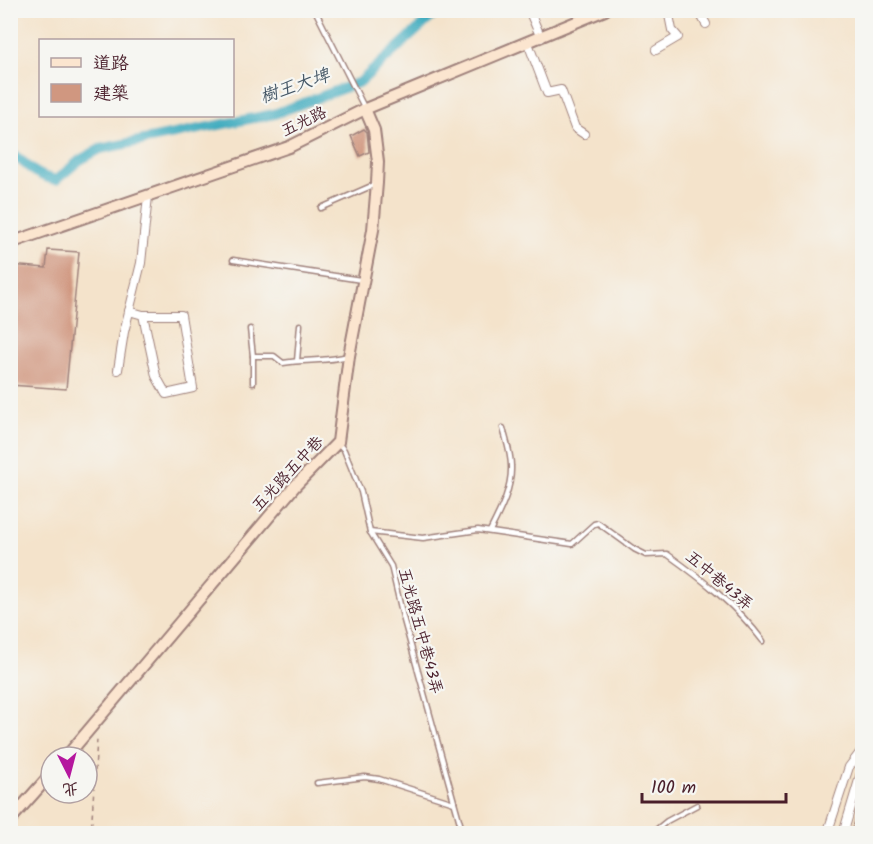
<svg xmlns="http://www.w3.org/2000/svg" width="873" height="844" viewBox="0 0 873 844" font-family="Kalam,'LXGW WenKai TC',sans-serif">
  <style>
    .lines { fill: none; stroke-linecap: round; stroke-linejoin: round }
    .canal { stroke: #3eaabe; stroke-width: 10 }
    .building { fill: #d09780 }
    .lane-casing { stroke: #9f817b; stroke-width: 7 }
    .street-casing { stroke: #9f817b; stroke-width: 10 }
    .secondary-casing { stroke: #9f817b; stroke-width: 14 }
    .path { stroke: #9f817b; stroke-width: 1.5; stroke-dasharray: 4.5 4.5; stroke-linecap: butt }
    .lane { stroke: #fff; stroke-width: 4 }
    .street { stroke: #fff; stroke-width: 8 }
    .secondary { stroke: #fbe5cf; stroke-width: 10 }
    .labels { text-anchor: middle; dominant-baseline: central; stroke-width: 4.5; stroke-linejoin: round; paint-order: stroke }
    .street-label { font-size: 16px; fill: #4a1f2b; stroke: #f6f6f2 }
    .water-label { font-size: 18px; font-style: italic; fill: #455766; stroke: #f6f6f2 }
  </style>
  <rect width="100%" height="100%" fill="#f6f6f2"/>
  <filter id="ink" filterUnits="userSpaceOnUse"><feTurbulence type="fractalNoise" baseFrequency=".0167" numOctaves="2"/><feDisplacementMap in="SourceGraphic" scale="12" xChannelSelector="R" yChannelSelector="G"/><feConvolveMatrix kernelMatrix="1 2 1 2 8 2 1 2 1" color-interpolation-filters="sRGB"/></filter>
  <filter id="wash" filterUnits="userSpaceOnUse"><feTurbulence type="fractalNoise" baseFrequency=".008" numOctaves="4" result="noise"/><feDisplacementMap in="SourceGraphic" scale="24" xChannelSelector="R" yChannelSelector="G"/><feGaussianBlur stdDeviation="1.35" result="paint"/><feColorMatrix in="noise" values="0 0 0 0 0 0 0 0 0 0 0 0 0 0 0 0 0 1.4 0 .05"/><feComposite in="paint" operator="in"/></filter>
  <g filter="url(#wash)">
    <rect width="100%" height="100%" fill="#f4e3cb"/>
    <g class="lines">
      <path class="canal" d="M10 153C30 164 29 174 56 180L80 160 100 149 274 114 360 82 439 10"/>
    </g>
    <g id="blocks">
      <g class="building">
        <polygon points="364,129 367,132 369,152 360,156 351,136"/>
        <polygon points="48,250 79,252 66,389 10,385 10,265 46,268"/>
      </g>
    </g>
  </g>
  <g filter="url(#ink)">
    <use href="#blocks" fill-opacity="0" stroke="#9f817b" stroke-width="1.5"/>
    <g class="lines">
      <defs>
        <g id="lane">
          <polyline points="315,10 365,109"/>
          <polyline points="321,208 376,184"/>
          <polyline points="233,260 361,280"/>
          <polyline points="250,329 253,356"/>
          <polyline points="297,361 300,325"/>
          <path d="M253 383V356H274L283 363C305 359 326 362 348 356"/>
          <polyline points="338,443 344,450 361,492 370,532 391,566 403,617 463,834"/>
          <path d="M490 531C500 511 512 489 511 466 511 454 506 440 503 428"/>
          <path d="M370 532 423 538 478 530 572 544 594 524 598 523 634 549 646 555 667 554C702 579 737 606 763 641"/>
          <polyline points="317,783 365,777 379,779 454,803"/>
          <polyline points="651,834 667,821 697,805"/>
        </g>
        <g id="street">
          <polyline points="529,10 541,38"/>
          <polyline points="698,10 706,24"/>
          <polyline points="528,43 547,93 561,90 575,128 584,134"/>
          <polyline points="656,50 678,37 672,30 668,10"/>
          <polyline points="129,311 143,315 156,376 166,394 193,388 181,315 143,315"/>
          <polyline points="118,370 124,332 141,263 148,196"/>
          <polyline points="827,834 849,767 862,750"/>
          <polyline points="843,834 862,770"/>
        </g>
        <g id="secondary">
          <polyline points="10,243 289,147 365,109 605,10"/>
          <polyline points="66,757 295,486 338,442 349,356 373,230 377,183 378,162 374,130 365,109"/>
          <polyline points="10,820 51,774"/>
          <polyline points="858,834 862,818"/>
        </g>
      </defs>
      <use href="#lane" class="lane-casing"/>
      <use href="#street" class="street-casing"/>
      <use href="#secondary" class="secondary-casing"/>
      <polyline class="path" points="91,834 97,739"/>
      <use href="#lane" class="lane"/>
      <use href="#street" class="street"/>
      <use href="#secondary" class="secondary"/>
    </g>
  </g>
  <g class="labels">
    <g class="street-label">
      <text transform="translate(304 122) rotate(-26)">五光路</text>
      <text transform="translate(288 474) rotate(-47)">五光路五中巷</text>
      <text transform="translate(719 581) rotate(40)">五中巷43弄</text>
      <text transform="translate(420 631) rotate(75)">五光路五中巷43弄</text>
    </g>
    <g class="water-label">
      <text transform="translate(295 87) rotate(-19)">樹王大埤</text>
    </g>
  </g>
  <rect width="873" height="844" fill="none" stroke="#f6f6f2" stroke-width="36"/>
  <rect x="39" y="39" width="195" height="78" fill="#f6f6f2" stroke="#b1a0a2" stroke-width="1.5"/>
  <rect x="51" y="58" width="30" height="9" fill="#fbe5cf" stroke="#b1a0a2" stroke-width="1.5"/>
  <text x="93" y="69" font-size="18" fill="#4a1f2b">道路</text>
  <rect x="51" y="84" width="30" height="18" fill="#d09780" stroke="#b1a0a2" stroke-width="1.5"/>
  <text x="93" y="99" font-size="18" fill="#4a1f2b">建築</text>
  <g transform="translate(69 775) rotate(174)"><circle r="28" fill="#f6f6f2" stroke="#b1a0a2" stroke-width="1.5"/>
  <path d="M0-4.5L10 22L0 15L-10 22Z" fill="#b5179e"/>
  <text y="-9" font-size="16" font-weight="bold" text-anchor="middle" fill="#4a1f2b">北</text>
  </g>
  <path d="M642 793v9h144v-9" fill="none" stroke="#4a1f2b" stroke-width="3"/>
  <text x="651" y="793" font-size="18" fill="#4a1f2b" stroke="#f6f6f2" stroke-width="4.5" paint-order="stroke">100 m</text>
</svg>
